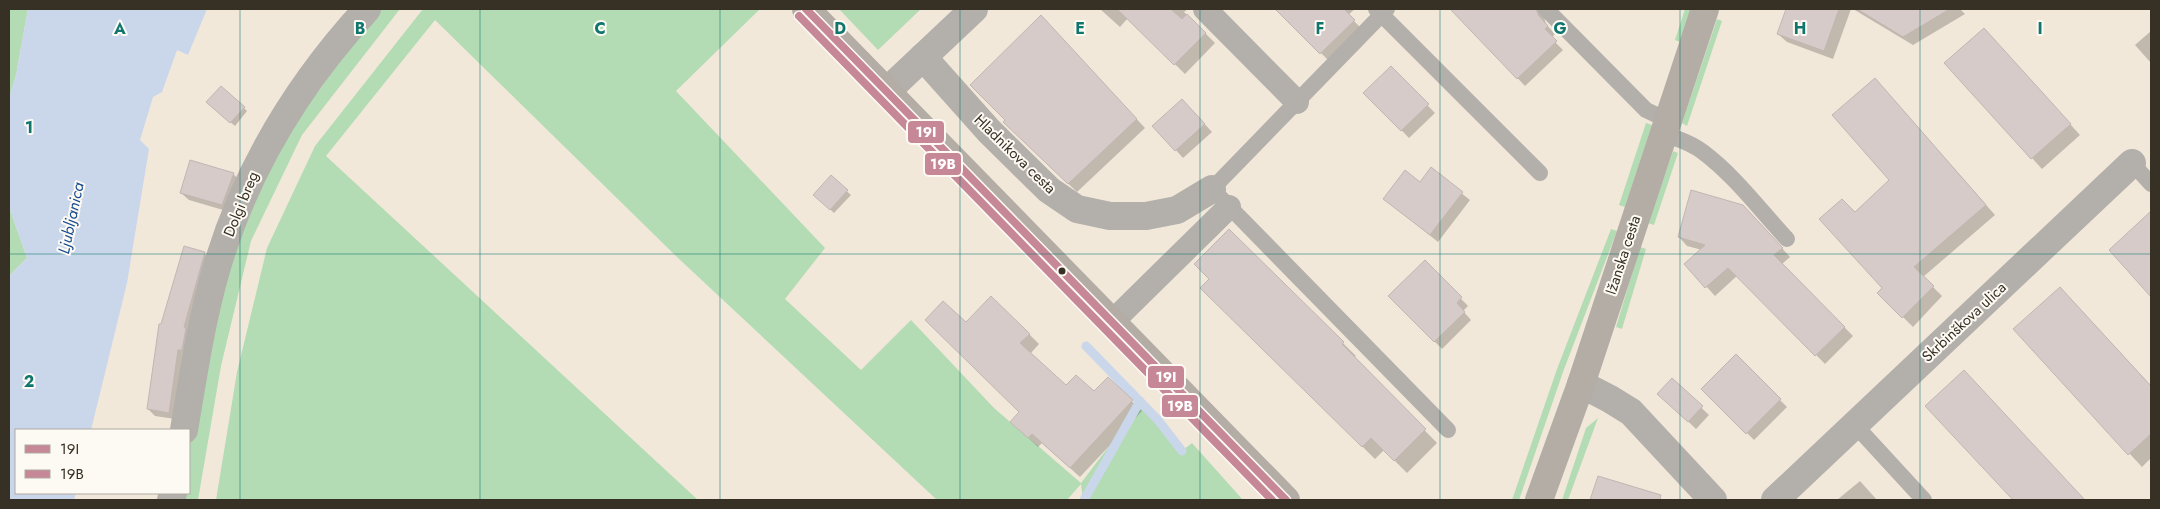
<svg xmlns="http://www.w3.org/2000/svg" width="2160" height="509" viewBox="0 0 2160 509" font-family="Jost,sans-serif">
  <style>
    .green { fill: #b3dcb4 }
    .water { fill: #cad7ea }
    .shadow { fill: #0003 }
    .lines { fill: none; stroke-linecap: round; stroke-linejoin: round }
    .stream { stroke: #cad7ea; stroke-width: 9 }
    .building { fill: #d6cbc8; stroke: #c1b6b2 }
    .service { stroke: #b3afaa; stroke-width: 16 }
    .pedestrian { stroke: #b3afaa; stroke-width: 24 }
    .minor { stroke: #b3afaa; stroke-width: 28 }
    .secondary { stroke: #b3ada6; stroke-width: 28 }
    .bus-1-casing { stroke: #fdfaf4; stroke-width: 11 }
    .bus-2-casing { stroke: #fdfaf4; stroke-width: 11 }
    .bus-1 { stroke: #c68897; stroke-width: 8 }
    .bus-2 { stroke: #c68897; stroke-width: 8 }
    .grid { fill: none; stroke: #0f766e; stroke-width: 1; stroke-opacity: 0.55 }
    .bus-dot { fill: #373025; stroke: #fdfaf4; stroke-width: 2 }
    .labels { text-anchor: middle; dominant-baseline: central; stroke-width: 4; stroke-linejoin: round; paint-order: stroke }
    .street-label { font-size: 15px; fill: #373025; stroke: #fdfaf4 }
    .water-label { font-size: 16px; font-style: italic; fill: #184d92; stroke: #fdfaf4 }
    .grid-label { font-size: 16px; text-anchor: middle; font-weight: bold; fill: #0f766e; stroke: #fdfaf4; stroke-width: 4; stroke-linejoin: round; paint-order: stroke }
    .line-badge { stroke: #fdfaf4; stroke-width: 2 }
    .badge-label { font-size: 14px; text-anchor: middle; font-weight: bold; fill: #fff }
  </style>
  <rect width="100%" height="100%" fill="#f2e8da"/>
  <g class="green">
    <polygon points="9,9 28,9 16,75 9,98"/>
    <polygon points="378,9 400,9 302,135 251,241 221,366 198,500 178,500 179,493 189,493 189,435 212,314 269,159"/>
    <polygon points="423,9 760,9 676,91 825,248 785,299 861,370 911,320 994,408 1081,483 1141,404 1179,453 1192,443 1243,500 1083,500 1081,484 1067,500 937,500 678,258 435,20 326,156 698,500 216,500 237,372 267,248 315,146"/>
    <polygon points="839,9 921,9 878,50"/>
    <polygon points="1685,9 1692,9 1680,42 1675,40"/>
    <polygon points="1717,19 1722,21 1687,126 1682,123"/>
    <polygon points="1646,123 1652,125 1625,207 1619,205"/>
    <polygon points="1673,151 1678,153 1654,225 1648,223"/>
    <polygon points="9,207 27,258 9,276"/>
    <polygon points="1611,229 1617,231 1563,372 1519,500 1512,500 1557,369"/>
    <polygon points="1640,247 1646,249 1622,329 1616,327"/>
    <polygon points="1598,418 1568,500 1562,500 1586,428"/>
  </g>
  <polygon class="water" points="28,9 207,9 188,55 177,50 162,92 153,97 140,140 149,149 127,283 91,430 16,430 16,493 76,493 74,500 9,500 9,276 27,258 9,207 9,98 16,75"/>
  <g class="shadow">
    <polygon points="1100,9 1188,9 1184,12 1215,43 1185,74 1128,18 1120,27"/>
    <polygon points="1277,9 1355,9 1348,15 1361,28 1328,60"/>
    <polygon points="1452,9 1547,9 1543,14 1546,24 1555,34 1551,38 1563,50 1525,86"/>
    <polygon points="1787,9 1851,9 1833,59 1787,42 1778,34"/>
    <polygon points="1853,9 1960,9 1965,14 1913,45"/>
    <polygon points="1050,26 1145,128 1077,192 1013,131"/>
    <polygon points="2151,31 2151,63 2135,45"/>
    <polygon points="1994,40 2080,135 2042,169 1946,63"/>
    <polygon points="1391,68 1435,113 1409,138 1365,93"/>
    <polygon points="1884,89 1995,215 1923,277 1942,296 1913,327 1879,293 1884,288 1855,213 1891,180"/>
    <polygon points="211,106 244,108 247,111 235,126"/>
    <polygon points="1190,108 1212,132 1183,158 1154,126"/>
    <polygon points="1431,169 1470,200 1438,242 1385,199 1420,183"/>
    <polygon points="233,174 241,181 230,212 189,200 181,193"/>
    <polygon points="831,177 851,195 834,213 815,195"/>
    <polygon points="2151,213 2151,295 2110,250"/>
    <polygon points="1752,215 1790,257 1782,264 1853,336 1825,364 1738,275 1715,296 1686,264 1702,250 1687,246 1679,237"/>
    <polygon points="1229,231 1356,356 1354,358 1437,443 1407,473 1384,450 1375,459 1202,288 1211,279"/>
    <polygon points="184,247 205,254 211,260 175,419 155,416 148,409 162,326"/>
    <polygon points="1425,262 1468,306 1463,311 1471,320 1442,349 1390,296"/>
    <polygon points="2060,288 2151,386 2151,458 2142,467 2015,330"/>
    <polygon points="966,324 1029,334 1039,344 1030,354 1066,387 1094,393 1108,378 1142,411 1080,477 1042,443 1038,447 1022,432 1021,412"/>
    <polygon points="1736,356 1787,407 1754,440 1703,389"/>
    <polygon points="1672,380 1709,415 1696,429 1667,401"/>
    <polygon points="1974,382 2084,500 2015,500 1927,406"/>
    <polygon points="1599,477 1644,496 1642,500 1592,500"/>
    <polygon points="1860,481 1877,500 1837,500"/>
  </g>
  <g class="lines">
    <g class="stream">
      <polyline points="1086,346 1158,420 1182,451"/>
      <polyline points="1084,500 1140,401"/>
    </g>
  </g>
  <g class="building">
    <polygon points="1117,9 1171,9 1182,19 1187,14 1206,33 1174,65"/>
    <polygon points="1275,9 1344,9 1355,20 1320,54"/>
    <polygon points="1450,9 1536,9 1539,16 1548,26 1545,29 1557,41 1517,79"/>
    <polygon points="1786,9 1839,9 1824,51 1777,34"/>
    <polygon points="1857,9 1950,9 1903,37"/>
    <polygon points="1041,15 1137,119 1068,184 1003,122 1005,120 970,85"/>
    <polygon points="1984,28 2071,124 2031,159 1944,63"/>
    <polygon points="1391,66 1429,104 1401,131 1363,93"/>
    <polygon points="1875,78 1986,205 1914,267 1934,286 1902,318 1877,293 1882,288 1819,219 1842,199 1855,212 1889,180 1832,115"/>
    <polygon points="221,86 245,107 230,123 206,102"/>
    <polygon points="1182,99 1205,124 1175,151 1152,126"/>
    <polygon points="190,160 234,173 222,205 180,193"/>
    <polygon points="1431,167 1463,192 1430,235 1383,199 1405,170 1420,182"/>
    <polygon points="831,175 848,190 830,210 813,195"/>
    <polygon points="1691,190 1743,205 1783,248 1774,255 1845,327 1815,356 1728,268 1705,288 1684,264 1705,245 1678,237"/>
    <polygon points="2151,211 2151,297 2109,250"/>
    <polygon points="1229,229 1344,342 1342,344 1426,429 1394,461 1371,438 1362,447 1200,288 1209,279 1194,264"/>
    <polygon points="184,246 205,252 184,327 186,328 182,350 178,350 169,413 147,409 159,324 161,324"/>
    <polygon points="1425,260 1462,297 1457,303 1465,312 1434,342 1388,296"/>
    <polygon points="2060,287 2151,386 2151,434 2128,455 2013,329"/>
    <polygon points="991,296 1030,334 1020,343 1066,385 1076,375 1094,391 1108,377 1133,400 1070,468 1032,434 1028,438 1010,422 1019,412 925,320 943,301 966,322"/>
    <polygon points="1736,354 1781,399 1746,434 1701,389"/>
    <polygon points="1964,370 2085,500 2013,500 1925,406"/>
    <polygon points="1672,378 1703,406 1688,422 1657,394"/>
    <polygon points="1598,476 1661,495 1660,500 1590,500"/>
  </g>
  <g class="lines">
    <g class="service">
      <polyline points="1376,9 1540,173"/>
      <polyline points="1387,9 1212,189 1448,430"/>
      <polyline points="1546,9 1646,110 1669,121"/>
      <path d="M1664 134C1678 139 1692 143 1703 152 1735 176 1760 210 1787 239"/>
      <polyline points="2132,163 2151,184"/>
      <polyline points="1855,425 1924,500"/>
    </g>
    <g class="pedestrian">
      <polyline points="1205,9 1297,102"/>
      <polyline points="1112,322 1229,207"/>
    </g>
    <g class="minor">
      <polyline points="923,57 989,131 1049,190 1077,209 1110,216 1146,216 1177,210 1212,189"/>
      <polyline points="887,91 974,9"/>
      <polyline points="1581,384 1610,399 1631,412 1713,500"/>
      <path d="M184 430C193 377 201 322 216 270 245 171 297 85 367 9"/>
      <polyline points="171,500 173,493"/>
      <polyline points="1775,500 2132,163"/>
    </g>
    <g class="secondary">
      <polyline points="806,9 1286,500"/>
      <polyline points="1539,500 1581,384 1705,9"/>
    </g>
    <defs>
      <polyline id="bus-1" points="806,9 1286,500"/>
      <polyline id="bus-2" points="799,16 1272,500"/>
    </defs>
    <use href="#bus-1" class="bus-1-casing"/>
    <use href="#bus-2" class="bus-2-casing"/>
    <use href="#bus-1" class="bus-1"/>
    <use href="#bus-2" class="bus-2"/>
  </g>
  <path class="grid" d="M240 9V500M480 9V500M720 9V500M960 9V500M1200 9V500M1440 9V500M1680 9V500M1920 9V500M9 254H2151"/>
  <circle class="bus-dot" cx="1062" cy="271" r="4.5"/>
  <g class="labels">
    <g class="street-label">
      <text transform="translate(1015 154) rotate(44)">Hladnikova cesta</text>
      <text transform="translate(241 204) rotate(-68)">Dolgi breg</text>
      <text transform="translate(1623 255) rotate(-72)">Ižanska cesta</text>
      <text transform="translate(1964 322) rotate(-43)">Skrbinškova ulica</text>
    </g>
    <g class="water-label">
      <text transform="translate(71 218) rotate(-78)">Ljubljanica</text>
    </g>
  </g>
  <g class="grid-label">
    <text x="120" y="34">A</text>
    <text x="360" y="34">B</text>
    <text x="600" y="34">C</text>
    <text x="840" y="34">D</text>
    <text x="1080" y="34">E</text>
    <text x="1320" y="34">F</text>
    <text x="1560" y="34">G</text>
    <text x="1800" y="34">H</text>
    <text x="2040" y="34">I</text>
    <text x="29" y="133">1</text>
    <text x="29" y="387">2</text>
  </g>
  <g class="line-badge">
    <rect x="907" y="120" width="38" height="24" rx="5" fill="#c68897"/>
    <rect x="924" y="152" width="38" height="24" rx="5" fill="#c68897"/>
    <rect x="1147" y="365" width="38" height="24" rx="5" fill="#c68897"/>
    <rect x="1161" y="394" width="38" height="24" rx="5" fill="#c68897"/>
  </g>
  <g class="badge-label">
    <text x="926" y="137">19I</text>
    <text x="943" y="169">19B</text>
    <text x="1166" y="382">19I</text>
    <text x="1180" y="411">19B</text>
  </g>
  <rect width="2160" height="509" fill="none" stroke="#373025" stroke-width="20"/>
  <rect x="15" y="429" width="175" height="65" fill="#fdfaf4" stroke="#aea9a1"/>
  <rect x="25" y="445" width="25" height="8" fill="#c68897" stroke="#aea9a1"/>
  <text x="60" y="454" font-size="15" fill="#373025">19I</text>
  <rect x="25" y="470" width="25" height="8" fill="#c68897" stroke="#aea9a1"/>
  <text x="60" y="479" font-size="15" fill="#373025">19B</text>
</svg>
